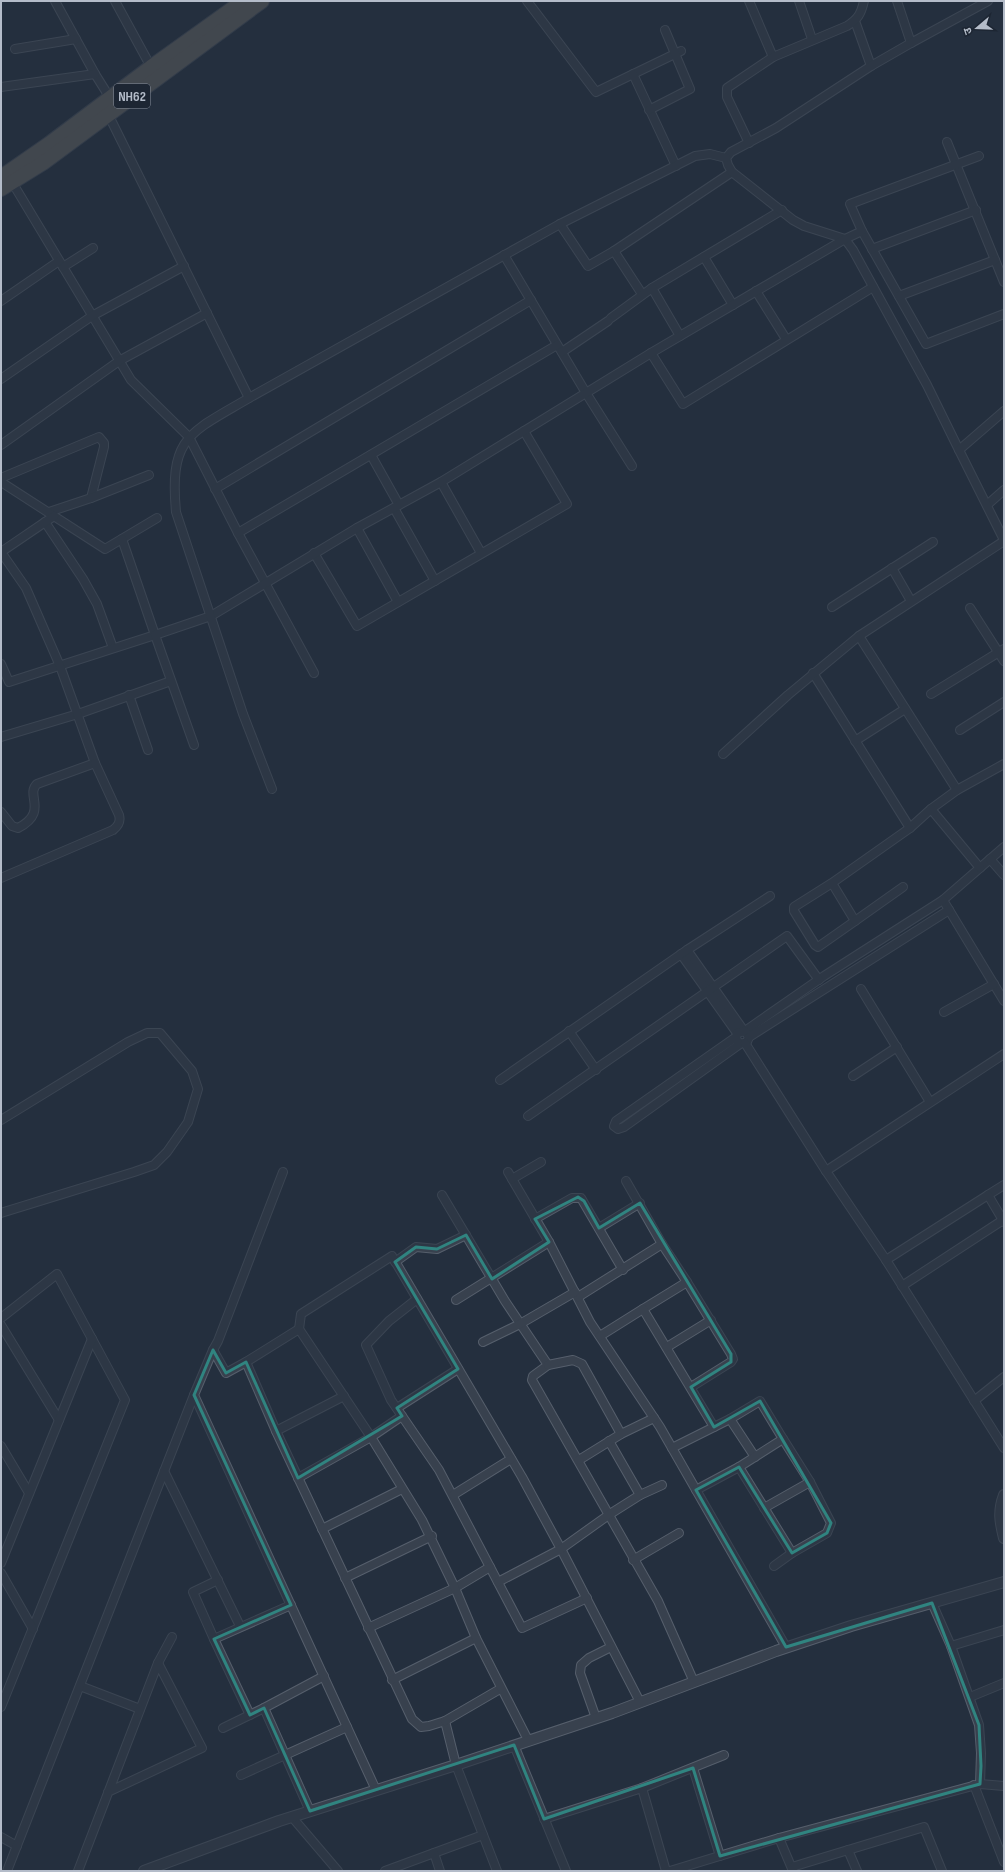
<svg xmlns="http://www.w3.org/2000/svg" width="1005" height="1872" viewBox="0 0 1005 1872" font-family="'Sofia Sans Condensed','Noto Sans Devanagari',sans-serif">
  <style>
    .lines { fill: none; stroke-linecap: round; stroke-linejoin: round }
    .minor-casing { stroke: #565f6c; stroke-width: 10 }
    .tertiary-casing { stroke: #565f6c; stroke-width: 12 }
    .trunk-casing { stroke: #434c59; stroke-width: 16 }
    .minor { stroke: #38414e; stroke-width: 8 }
    .tertiary { stroke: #38414e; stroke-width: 10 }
    .trunk { stroke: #656462; stroke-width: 14 }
    .marked { fill: none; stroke: #308480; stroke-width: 3; stroke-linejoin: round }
    .labels { text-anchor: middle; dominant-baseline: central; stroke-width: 3; stroke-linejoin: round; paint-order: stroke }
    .shield { fill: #1d2633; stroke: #878f9c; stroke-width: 1 }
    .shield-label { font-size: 14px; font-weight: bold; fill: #b4bcc9 }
  </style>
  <rect width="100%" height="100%" fill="#242f3e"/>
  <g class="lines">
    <defs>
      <g id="minor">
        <polyline points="55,1 95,74 110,98"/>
        <polyline points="115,1 151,67"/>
        <polyline points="527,1 596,92 681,51"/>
        <polyline points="749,1 773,57"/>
        <polyline points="799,1 812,39"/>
        <polyline points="897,1 911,43"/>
        <polyline points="855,21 871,66"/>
        <polyline points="15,49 76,39"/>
        <polyline points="633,74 676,166"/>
        <polyline points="1,87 95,74"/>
        <polyline points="649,110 690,89 665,30"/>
        <polyline points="108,114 249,398"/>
        <polyline points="947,142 1004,282"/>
        <path d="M749 143 727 97V88L773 57 847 26C858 19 861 14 864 1"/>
        <polyline points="12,182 131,380 189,437 238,533 314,673"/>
        <polyline points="560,224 588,266 614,251 642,294"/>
        <polyline points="862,231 926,344 1004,314"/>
        <polyline points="872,249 976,210"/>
        <polyline points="614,251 732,172"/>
        <polyline points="504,255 586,393 632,466"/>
        <polyline points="704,257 733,305"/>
        <polyline points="63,267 93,248"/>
        <polyline points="652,288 782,210"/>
        <polyline points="756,291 786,339"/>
        <polyline points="899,296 995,260"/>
        <polyline points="1,301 59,261"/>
        <polyline points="611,318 652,288 680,336"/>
        <polyline points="562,352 608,321"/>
        <polyline points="651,353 683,404 873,287"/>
        <polyline points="1,379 92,316 184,266"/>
        <polyline points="1,445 119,361 207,313"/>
        <polyline points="959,450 927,385 853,250 845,239 804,226 793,220 732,172 728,165 726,158 731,152 776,128 871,66 911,43 988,1"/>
        <polyline points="371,455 399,505"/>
        <polyline points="1,478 99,437 104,443 104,447 91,498 49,512"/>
        <polyline points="1,482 105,549 157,518"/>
        <polyline points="441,482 481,553"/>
        <polyline points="215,489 531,300"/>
        <polyline points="91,498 149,475"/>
        <polyline points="987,505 1004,490"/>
        <polyline points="394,508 435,581"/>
        <polyline points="45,522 83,579 97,604 113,648"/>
        <polyline points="357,528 398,602"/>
        <polyline points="238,533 557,345"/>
        <polyline points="1004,540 959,450 1004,411"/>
        <polyline points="314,553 357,626 567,504 524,431"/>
        <polyline points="892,568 911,601"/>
        <polyline points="832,607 933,542"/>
        <polyline points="970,608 1004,661"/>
        <polyline points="859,636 957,790"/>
        <polyline points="1,664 9,682 155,635 122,539"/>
        <polyline points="813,673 910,828"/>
        <polyline points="931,694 1004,649"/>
        <polyline points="129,695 148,750"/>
        <polyline points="960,730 1004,702"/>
        <polyline points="1,737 78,714 171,681"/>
        <polyline points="855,741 905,709"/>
        <polyline points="194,745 155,635 211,616 357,528 441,482 651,353 845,239 862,231 850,204 979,156"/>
        <polyline points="723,754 788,695 859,636 1004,541"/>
        <path d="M272 789 243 714 176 512C169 436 190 433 249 398L560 224 695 156 710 154 726 158"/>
        <polyline points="931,809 957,790 1004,764"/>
        <path d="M1 812 12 826 18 828C49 812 25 795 37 784L95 763 60 666 26 588 1 552 54 516"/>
        <polyline points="1004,847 943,900 1004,1001"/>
        <polyline points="990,859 1004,875"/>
        <path d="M1 878 113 830C118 826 121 822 119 815L95 763"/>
        <polyline points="832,883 794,907 794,911 815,945 818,947 855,921 832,883 910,828 931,809 980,868"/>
        <polyline points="855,921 903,887"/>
        <polyline points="687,950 744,1031"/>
        <polyline points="681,954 737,1033"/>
        <polyline points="861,989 930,1102"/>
        <polyline points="944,1012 994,984"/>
        <polyline points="569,1031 596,1070"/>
        <polyline points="745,1031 824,976 943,900"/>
        <polyline points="736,1037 616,1121 614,1126 618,1129 624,1127 740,1044 747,1042 749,1037 745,1031 737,1033 736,1039 740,1044"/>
        <polyline points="749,1037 949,910"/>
        <polyline points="745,1043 826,1171"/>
        <polyline points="1004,1054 826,1171 886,1260 1004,1448"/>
        <polyline points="853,1076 897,1047"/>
        <polyline points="500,1080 687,950 770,896"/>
        <polyline points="528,1116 787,936 819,980"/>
        <polyline points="1,1120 128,1042 147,1033 160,1033 192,1071 198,1089 188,1122 167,1152 154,1165 134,1172 1,1213"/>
        <polyline points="508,1172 549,1242 590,1322 660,1427 786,1647"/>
        <polyline points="512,1179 541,1162"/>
        <polyline points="626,1181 662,1244"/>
        <polyline points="1004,1185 988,1195 1004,1222"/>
        <polyline points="442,1195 505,1301 548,1365 533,1376 532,1380 658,1601 694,1682"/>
        <polyline points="535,1219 572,1198 581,1198 623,1270"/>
        <polyline points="599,1228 640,1203"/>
        <polyline points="886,1260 988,1195"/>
        <polyline points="395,1262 416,1247 437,1249 466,1235"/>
        <polyline points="902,1286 1003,1220"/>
        <polyline points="578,1297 662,1244 687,1282"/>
        <polyline points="417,1299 389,1321 366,1345 391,1400 439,1470 522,1628 587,1598"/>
        <polyline points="456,1300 549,1242"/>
        <polyline points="643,1309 687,1282 731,1354 733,1359 731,1362 691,1387"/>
        <polyline points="1,1318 57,1274 125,1400 1,1707"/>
        <polyline points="1,1325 59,1420"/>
        <polyline points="299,1329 301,1314 392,1256 522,1477 561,1549 640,1702"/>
        <polyline points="600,1336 643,1309 714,1427"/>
        <polyline points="483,1342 520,1324 575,1292"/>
        <polyline points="667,1347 711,1320"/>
        <polyline points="213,1350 218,1341 283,1172"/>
        <polyline points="246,1362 276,1431 412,1719 421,1727 429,1726 445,1721 456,1765 497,1871"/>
        <polyline points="548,1365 573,1360 582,1364 621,1434"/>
        <polyline points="974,1401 1004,1377"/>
        <polyline points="397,1408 458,1369"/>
        <polyline points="730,1419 760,1401 783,1439"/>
        <polyline points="276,1431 344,1396"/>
        <polyline points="609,1441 640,1495"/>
        <polyline points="1,1446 29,1493"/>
        <polyline points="672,1448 730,1419 755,1457"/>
        <polyline points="579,1460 621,1434 654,1418"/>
        <polyline points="739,1467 792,1553"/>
        <polyline points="164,1471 240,1626"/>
        <polyline points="298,1478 371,1437 402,1416"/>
        <polyline points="696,1490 739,1467 783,1439 810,1482 831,1523 827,1533 792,1553 774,1566"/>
        <polyline points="453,1495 511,1459"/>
        <polyline points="764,1508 810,1482"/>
        <polyline points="322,1529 402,1489"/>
        <polyline points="633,1560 679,1533"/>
        <polyline points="1,1563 92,1339"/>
        <polyline points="1,1573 33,1629"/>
        <polyline points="345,1578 432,1536"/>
        <polyline points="498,1582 561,1549 610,1514 640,1495 662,1485"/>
        <polyline points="932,1603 951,1646 979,1725 981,1753 980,1784"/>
        <polyline points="368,1628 455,1588 490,1567"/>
        <polyline points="214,1639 193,1592 218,1580"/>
        <polyline points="951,1646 1004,1630"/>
        <polyline points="158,1663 172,1637"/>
        <polyline points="392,1680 476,1638"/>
        <polyline points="80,1686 140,1709"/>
        <polyline points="970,1697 1004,1683"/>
        <polyline points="264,1708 324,1676"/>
        <polyline points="250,1715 214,1639 291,1605"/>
        <polyline points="596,1718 580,1673 581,1665 589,1658 611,1647"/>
        <polyline points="445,1721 500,1689"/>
        <polyline points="223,1728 264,1708 310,1811"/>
        <polyline points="514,1745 566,1871"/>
        <polyline points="693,1768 720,1856"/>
        <polyline points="241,1775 347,1727"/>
        <polyline points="974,1785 1004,1862"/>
        <polyline points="642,1788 724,1755"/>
        <polyline points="376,1790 194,1395 213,1350 226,1373 246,1362 299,1329 371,1437 422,1520 455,1588 476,1638 528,1740"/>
        <polyline points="292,1817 338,1871"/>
        <polyline points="544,1819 642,1788 666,1871"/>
        <polyline points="1,1837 17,1846"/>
        <polyline points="779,1838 793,1871"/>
        <polyline points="848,1850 857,1871"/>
        <polyline points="434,1853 483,1835"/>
        <polyline points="792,1867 924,1827 942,1871"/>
        <polyline points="7,1871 194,1395"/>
        <polyline points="78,1871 158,1663 202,1748 108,1792"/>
        <polyline points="385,1871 434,1853 440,1871"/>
        <polyline points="670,1871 779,1838 980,1784 1004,1786"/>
      </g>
      <g id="tertiary">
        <path d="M1004 1495C998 1511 1000 1522 1004 1538"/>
        <polyline points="144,1871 279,1821 459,1764 612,1713 776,1651 851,1626 1004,1582"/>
      </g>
      <g id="trunk">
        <polyline points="1,177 50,143 151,67 243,1"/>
        <polyline points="1,189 43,163 262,1"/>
      </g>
    </defs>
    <use href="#minor" class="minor-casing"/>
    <use href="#tertiary" class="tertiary-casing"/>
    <use href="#trunk" class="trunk-casing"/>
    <use href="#minor" class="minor"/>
    <use href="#tertiary" class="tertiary"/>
    <use href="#trunk" class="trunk"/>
  </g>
  <path d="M0 0H1005V1872H0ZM578 1197 584 1201 599 1228 640 1203 731 1354V1362L691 1387 714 1427 760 1401 831 1523 827 1533 792 1553 739 1467 696 1490 786 1647 932 1603 979 1725 981 1766 980 1784 720 1856 693 1768 544 1819 514 1745 310 1811 264 1708 250 1715 214 1639 291 1605 194 1395 213 1350 226 1373 246 1362 298 1478 402 1416 397 1408 458 1369 395 1262 416 1247 437 1249 466 1235 492 1279 549 1242 535 1219Z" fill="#242f3e" fill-opacity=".55" fill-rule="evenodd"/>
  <path class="marked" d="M578 1197 584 1201 599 1228 640 1203 731 1354V1362L691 1387 714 1427 760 1401 831 1523 827 1533 792 1553 739 1467 696 1490 786 1647 932 1603 979 1725 981 1766 980 1784 720 1856 693 1768 544 1819 514 1745 310 1811 264 1708 250 1715 214 1639 291 1605 194 1395 213 1350 226 1373 246 1362 298 1478 402 1416 397 1408 458 1369 395 1262 416 1247 437 1249 466 1235 492 1279 549 1242 535 1219Z"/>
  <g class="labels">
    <rect class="shield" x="114" y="84" width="36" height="24" rx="3"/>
    <g class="shield-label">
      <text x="132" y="96">NH62</text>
    </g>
  </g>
  <rect width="1005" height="1872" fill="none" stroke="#b4bcc9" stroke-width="4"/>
  <g transform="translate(977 28) rotate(251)" stroke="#1d2633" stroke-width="3" paint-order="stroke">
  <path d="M0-3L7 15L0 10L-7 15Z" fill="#b4bcc9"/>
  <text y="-6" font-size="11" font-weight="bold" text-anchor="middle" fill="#b4bcc9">उ</text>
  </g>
</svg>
